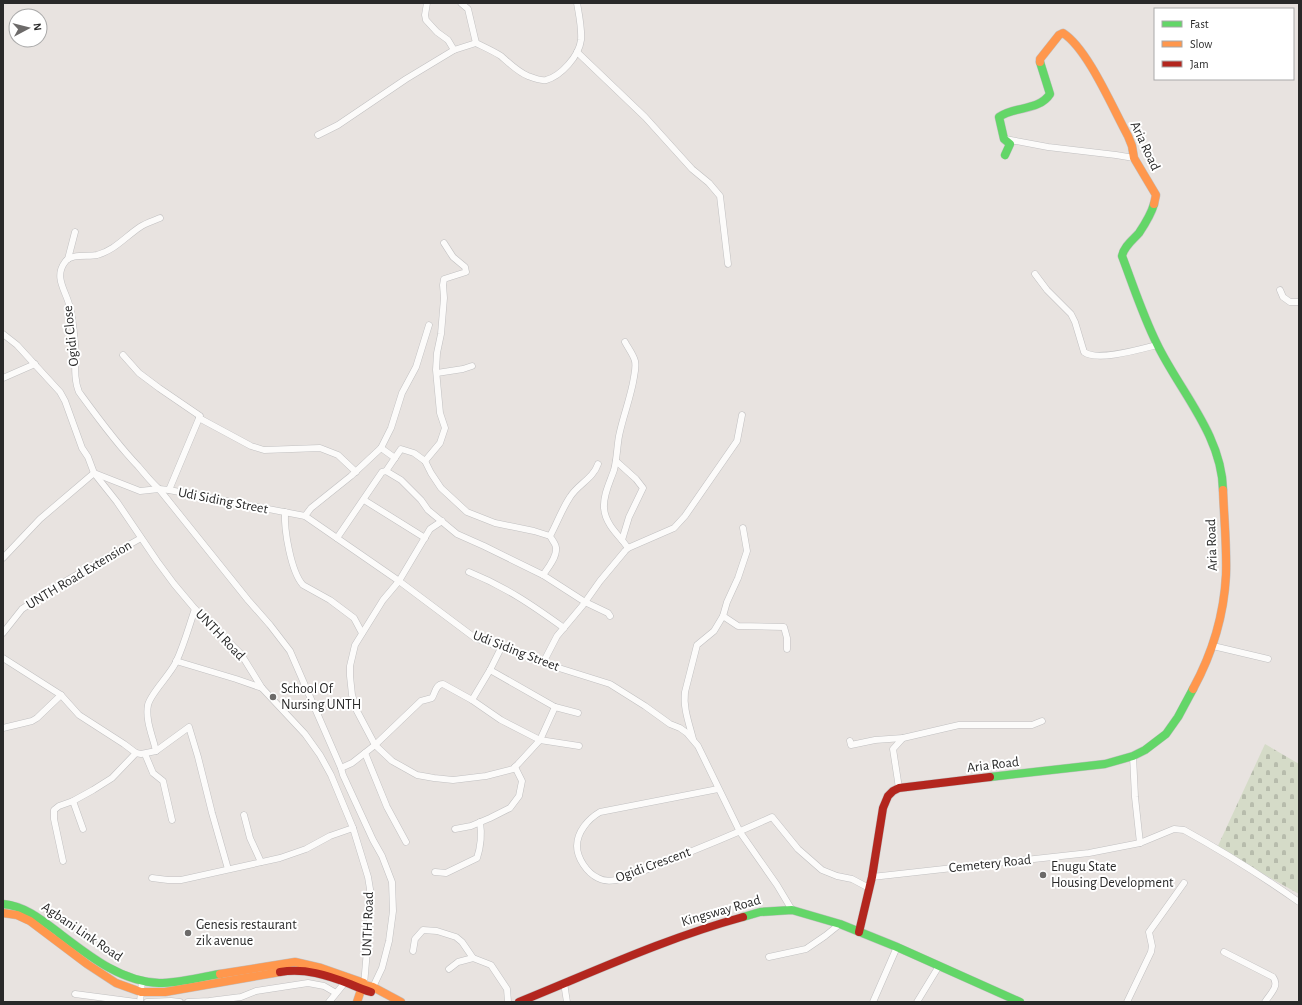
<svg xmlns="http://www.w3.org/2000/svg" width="1302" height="1005" viewBox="0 0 1302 1005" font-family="'Alegreya Sans',sans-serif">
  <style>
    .cemetery { fill: url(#cemetery-stones) }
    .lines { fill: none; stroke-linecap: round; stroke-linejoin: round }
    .street-casing { stroke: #c1c0c1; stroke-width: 7 }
    .fast-casing { stroke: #c1c0c1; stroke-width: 9 }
    .slow-casing { stroke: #c1c0c1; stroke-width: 9 }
    .jam-casing { stroke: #c1c0c1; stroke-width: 9 }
    .street { stroke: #fcfbfa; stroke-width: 6 }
    .fast { stroke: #63d668; stroke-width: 8 }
    .slow { stroke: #ff974d; stroke-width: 8 }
    .jam { stroke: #b3261e; stroke-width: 8 }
    .poi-dot { fill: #6c6a69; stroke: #fff; stroke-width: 1.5 }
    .labels { text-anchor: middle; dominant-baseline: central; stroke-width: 4; stroke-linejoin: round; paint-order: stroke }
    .street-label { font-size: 14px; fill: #292929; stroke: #fff }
    .poi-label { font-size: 14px; fill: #292929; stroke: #fff; text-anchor: start }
  </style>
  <defs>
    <pattern id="cemetery-stones" width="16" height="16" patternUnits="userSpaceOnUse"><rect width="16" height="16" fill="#d5dbc8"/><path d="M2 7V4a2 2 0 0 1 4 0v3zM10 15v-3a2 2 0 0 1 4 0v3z" fill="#b7bcac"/></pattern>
  </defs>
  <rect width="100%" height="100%" fill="#e8e3e0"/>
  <polygon class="cemetery" points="1265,744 1299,764 1299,894 1217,848"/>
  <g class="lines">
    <defs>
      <g id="street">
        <polyline points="427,3 425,15 426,20 437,32 448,40 454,50"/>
        <polyline points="461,3 468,9 476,43"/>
        <polyline points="577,52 645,117 692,169 709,183 720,196 728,264"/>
        <path d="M318 135 338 125 406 79 454 50 476 43C484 47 493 51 501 56 509 63 518 72 528 76 533 78 540 81 546 80 561 76 579 56 581 40 582 28 579 15 577 3"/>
        <polyline points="1005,139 1048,147 1116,155 1134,158"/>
        <path d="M160 218C153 221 146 223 140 227 125 237 115 250 97 255 88 257 71 253 65 262 53 278 67 292 70 308 73 319 74 333 75 344 76 360 73 378 79 392 98 418 116 443 138 466 145 474 151 482 159 489L248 600 270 625 290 651 341 768 343 775 373 840 382 856 392 882 393 911 389 941 382 968 373 987"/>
        <polyline points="68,259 75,232"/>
        <path d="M1035 274 1047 290 1071 314 1075 322 1084 352C1097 362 1141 349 1157 345"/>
        <polyline points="1280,290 1283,297 1290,302 1299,302"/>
        <polyline points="3,334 17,345 60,392 65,401 82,448 88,457 94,473 117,502 157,561 174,584 195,609 241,654 262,688 305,734 320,755 331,775 353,828 368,877 370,889 370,915 364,985"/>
        <polyline points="123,355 139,373 159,388 200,416 169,490"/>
        <polyline points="437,373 463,369 472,366"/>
        <polyline points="3,378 35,364"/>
        <polyline points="199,418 251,446 264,450 320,448 338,455 356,472"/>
        <polyline points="381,448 395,458"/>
        <polyline points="425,461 440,443 445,428 440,413 436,370 437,353 441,334 444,298 443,285 444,279 466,272 465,267 453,257 444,243"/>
        <polyline points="616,461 636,479 643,488 629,517 622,540 628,548"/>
        <polyline points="386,471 401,480 421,500 428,510 457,534 484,546 543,575 585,602 608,613 610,616"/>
        <polyline points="364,500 425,538"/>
        <path d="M285 512C284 530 291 572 303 585L330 600 354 618 362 633"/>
        <polyline points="305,516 311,508 351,476 381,448 391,428 402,393 416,367 429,325"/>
        <polyline points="442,521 430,529 399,581 383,600 355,645 350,666 350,676 352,695 357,711 375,745 392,761 417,775 434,778 453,780 486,776 513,769 518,764 540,740 555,707"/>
        <polyline points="337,538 382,472 386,471 401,449 414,453 425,461 431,473 441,488 467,512 495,523 534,531 550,536"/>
        <path d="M622 540C614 531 605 521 604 508 603 495 610 482 614 470 617 459 617 447 619 436 623 416 631 397 634 377 635 372 636 366 635 361 633 354 628 348 625 342"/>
        <polyline points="3,558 40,519 94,473 140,491 159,489 169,490 305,516 399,581 475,638 543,663 610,684 645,706 670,724 680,728 687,733 698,746 740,832 777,885 792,910"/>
        <path d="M469 572C506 587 532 605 564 628"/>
        <path d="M543 575C548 568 557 557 556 548 556 544 552 540 550 536 557 523 562 509 570 497 578 484 593 479 598 464"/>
        <polyline points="723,616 738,626 784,627 787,638 787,649"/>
        <polyline points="3,633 22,609 57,586 141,538"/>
        <polyline points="1213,646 1268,659"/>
        <polyline points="3,658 61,695"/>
        <polyline points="176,661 236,679 262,688"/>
        <polyline points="543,663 557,636 583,605 600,581 625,551 628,548 674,528 685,516 737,441 742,415"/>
        <polyline points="490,670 555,707 578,713"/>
        <polyline points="472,700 490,670 501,648"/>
        <path d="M3 728 32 721 37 718 61 695 79 715 124 744 136 753 141 754 156 751C153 737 145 720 148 705 150 694 170 675 176 662 184 645 189 626 195 609"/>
        <path d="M693 739C689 723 683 708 685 692L697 645 714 631 723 616 727 602 738 578 747 551 743 528"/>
        <polyline points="850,741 851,745 875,740 903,738"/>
        <polyline points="156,751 189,727 198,757 212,813 228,869"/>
        <polyline points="365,753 387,807 406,842"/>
        <polyline points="145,754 153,773 163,781 172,820"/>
        <polyline points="1133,756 1135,797 1140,843"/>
        <path d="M341 768 352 763 375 745 421 701 432 698C435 693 436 684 443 684L472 700 501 720 540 740 579 746"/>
        <polyline points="899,788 893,749 903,738 959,725 1032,725 1042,721"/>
        <path d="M718 789 600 812C588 819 577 832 577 846 577 858 587 873 598 878 603 881 610 881 616 880 633 876 651 868 667 861 703 847 737 833 772 817L798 849 822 870 837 876 852 879 869 888"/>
        <polyline points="73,801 83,829"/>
        <polyline points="244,815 250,838 261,862"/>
        <polyline points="455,829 471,826 490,818 510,808 519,796 522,781 515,767"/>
        <polyline points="63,861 54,819 54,810 59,806 73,801 93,790 112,778 136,753"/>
        <path d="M435 872 446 873 477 858C481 846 482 835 480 822"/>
        <path d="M872 877 1089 853 1140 843 1174 829 1184 830C1224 852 1262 876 1299 902"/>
        <polyline points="152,878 168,880 181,880 280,858 306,849 330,836 353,828"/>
        <polyline points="413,951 415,939 423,930 437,931 456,937 462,942 473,958 491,965 507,989 508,1002"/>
        <path d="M1224 952 1273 977C1280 986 1270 994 1265 1002"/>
        <polyline points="769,957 806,949 825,936 840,924"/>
        <polyline points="449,969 458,962 473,958"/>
        <polyline points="564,983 567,1002"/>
        <polyline points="75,994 136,1002"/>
        <polyline points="140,1002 142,981"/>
        <polyline points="147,1002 171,1001 180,1002"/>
        <polyline points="188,1002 209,1001 241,997 256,991 308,983 324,986 336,993"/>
        <polyline points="329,1002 347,980"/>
        <polyline points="873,1002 897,947"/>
        <polyline points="917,1002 939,966"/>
        <polyline points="1127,1002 1151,952 1152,946 1149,932 1184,883"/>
      </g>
      <g id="fast">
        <path d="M1005 155 1010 144 1004 139 999 117C1015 106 1039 111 1050 94L1040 62"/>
        <path d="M1154 204C1151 215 1145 224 1139 233 1133 240 1124 246 1122 256 1133 285 1143 316 1157 344 1179 390 1222 435 1223 490"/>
        <polyline points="990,777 1105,764 1133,756 1145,750 1166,734 1178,717 1193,689"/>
        <path d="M3 904C25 906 42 920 59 933 88 955 121 982 159 983 180 983 200 977 220 974"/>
        <polyline points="743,917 760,912 792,910 840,924 897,947 1020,1002"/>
      </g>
      <g id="slow">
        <path d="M1040 62V59L1059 35 1063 33C1088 49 1113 109 1128 136L1132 146 1134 158 1156 195 1154 204"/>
        <path d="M1193 689C1212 654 1224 615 1226 575 1227 547 1224 518 1223 490"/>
        <polyline points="3,913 17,915 30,921 87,964 116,983 141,992 165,992 280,972"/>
        <polyline points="220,974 295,962 321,968 364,983 364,985 373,987 401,1002"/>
        <polyline points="357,1002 361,990"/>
      </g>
      <g id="jam">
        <polyline points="859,932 872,877 883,808 888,796 893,791 899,788 990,777"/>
        <path d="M280 972C305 968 327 975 350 984 357 987 364 990 371 992"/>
        <path d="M519 1002C593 972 666 938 743 917"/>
      </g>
    </defs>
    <use href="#street" class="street-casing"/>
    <use href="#fast" class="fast-casing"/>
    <use href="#slow" class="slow-casing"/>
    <use href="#jam" class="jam-casing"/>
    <use href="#street" class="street"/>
    <use href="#fast" class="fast"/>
    <use href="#slow" class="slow"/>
    <use href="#jam" class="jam"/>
  </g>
  <g class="poi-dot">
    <circle cx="273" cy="697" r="4"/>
    <circle cx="1043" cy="875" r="4"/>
    <circle cx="188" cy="933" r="4"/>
  </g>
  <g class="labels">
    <g class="street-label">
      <text transform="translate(1145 146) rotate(65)">Aria Road</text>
      <text transform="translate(71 336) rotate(-96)">Ogidi Close</text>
      <text transform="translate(223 501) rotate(11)">Udi Siding Street</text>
      <text transform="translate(1212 545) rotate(-92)">Aria Road</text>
      <text transform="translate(79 575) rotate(-31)">UNTH Road Extension</text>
      <text transform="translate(220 635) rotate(46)">UNTH Road</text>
      <text transform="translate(516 651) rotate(21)">Udi Siding Street</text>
      <text transform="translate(993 765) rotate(-7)">Aria Road</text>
      <text transform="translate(990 864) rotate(-6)">Cemetery Road</text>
      <text transform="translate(653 865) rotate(-20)">Ogidi Crescent</text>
      <text transform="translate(721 911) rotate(-16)">Kingsway Road</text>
      <text transform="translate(368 924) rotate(-88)">UNTH Road</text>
      <text transform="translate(82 932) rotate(34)">Agbani Link Road</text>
    </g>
    <g class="poi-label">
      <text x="281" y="689">School Of<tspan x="281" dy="16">Nursing UNTH</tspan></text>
      <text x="1051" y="867">Enugu State<tspan x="1051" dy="16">Housing Development</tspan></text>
      <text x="196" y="925">Genesis restaurant<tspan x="196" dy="16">zik avenue</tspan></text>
    </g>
  </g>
  <rect width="1302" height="1005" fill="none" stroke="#292929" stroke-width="8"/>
  <rect x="1154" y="8" width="140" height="72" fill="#ffffff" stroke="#a9a9a9"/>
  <rect x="1162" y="21" width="20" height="6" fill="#63d668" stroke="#a9a9a9"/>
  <text x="1190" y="28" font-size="12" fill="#292929">Fast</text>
  <rect x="1162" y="41" width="20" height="6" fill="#ff974d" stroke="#a9a9a9"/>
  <text x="1190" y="48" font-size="12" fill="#292929">Slow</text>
  <rect x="1162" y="61" width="20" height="6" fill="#b3261e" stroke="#a9a9a9"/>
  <text x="1190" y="68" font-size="12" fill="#292929">Jam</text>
  <g transform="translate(28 28) rotate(83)"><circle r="19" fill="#ffffff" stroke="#a9a9a9"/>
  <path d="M0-3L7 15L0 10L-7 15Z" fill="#6c6a69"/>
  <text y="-6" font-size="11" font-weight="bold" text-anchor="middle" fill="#292929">N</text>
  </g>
</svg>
